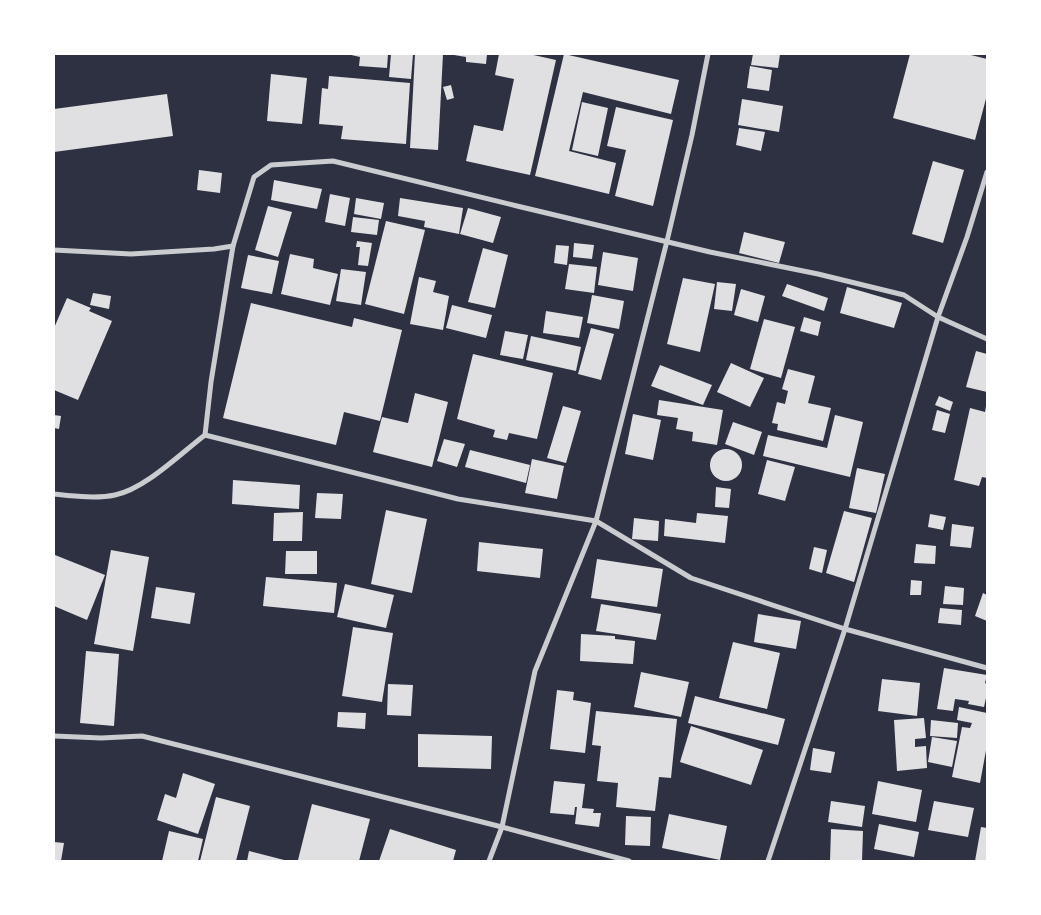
<svg xmlns="http://www.w3.org/2000/svg" width="1041" height="915" viewBox="0 0 1041 915" font-family="'Titillium Web',sans-serif">
  <style>
    .building { fill: #e0e0e3 }
    .lines { fill: none; stroke-linecap: round; stroke-linejoin: round }
    .minor { stroke: #caccd0; stroke-width: 5 }
  </style>
  <rect width="100%" height="100%" fill="#2d3142"/>
  <g class="building">
    <polygon points="347,54 388,54 387,68 359,66 360,57"/>
    <polygon points="391,54 413,54 411,79 389,77"/>
    <polygon points="415,54 443,54 438,150 410,148"/>
    <polygon points="448,54 487,54 486,64 466,62 466,57"/>
    <polygon points="499,54 529,54 556,60 530,175 466,161 474,125 503,131 514,79 495,75"/>
    <polygon points="564,54 679,80 671,114 583,92 569,151 616,163 609,194 535,176"/>
    <polygon points="753,54 780,54 778,68 751,65"/>
    <polygon points="910,54 967,54 987,59 987,95 975,140 893,118"/>
    <polygon points="750,66 772,70 769,91 747,88"/>
    <polygon points="271,74 307,78 302,124 267,121"/>
    <polygon points="329,76 410,83 406,144 341,139 343,126 319,124 322,88 328,89"/>
    <polygon points="451,85 454,98 447,100 443,87"/>
    <polygon points="167,94 173,136 54,152 54,109"/>
    <polygon points="742,99 783,106 779,132 738,125"/>
    <polygon points="582,102 608,108 598,156 572,150"/>
    <polygon points="616,107 673,120 653,206 615,196 626,150 607,146"/>
    <polygon points="739,128 765,132 761,151 736,145"/>
    <polygon points="933,161 964,170 943,243 912,234"/>
    <polygon points="199,170 222,173 220,193 197,190"/>
    <polygon points="274,180 322,189 317,209 271,200"/>
    <polygon points="330,194 350,198 345,226 325,222"/>
    <polygon points="356,198 384,203 381,219 354,214"/>
    <polygon points="400,198 463,208 459,234 424,227 425,221 398,216"/>
    <polygon points="268,206 292,212 278,257 255,250"/>
    <polygon points="468,208 501,217 493,243 460,234"/>
    <polygon points="353,217 379,220 377,235 351,232"/>
    <polygon points="386,221 425,230 404,314 365,304"/>
    <polygon points="744,232 785,242 779,263 739,253"/>
    <polygon points="357,241 372,243 368,266 358,265 360,247 356,247"/>
    <polygon points="574,243 594,245 592,259 573,257"/>
    <polygon points="556,245 569,246 567,265 554,263"/>
    <polygon points="483,248 508,255 495,308 468,302"/>
    <polygon points="603,252 638,258 633,291 598,285"/>
    <polygon points="290,254 314,259 313,268 338,274 330,305 281,294"/>
    <polygon points="248,255 279,261 272,294 241,288"/>
    <polygon points="569,264 597,267 594,293 565,289"/>
    <polygon points="341,269 366,272 361,305 336,301"/>
    <polygon points="419,277 436,281 433,292 449,296 443,330 410,324"/>
    <polygon points="683,278 715,284 700,352 667,344"/>
    <polygon points="717,282 736,284 732,311 714,309"/>
    <polygon points="787,284 828,298 824,311 782,296"/>
    <polygon points="847,287 902,303 894,328 840,313"/>
    <polygon points="741,289 765,296 758,322 734,315"/>
    <polygon points="93,293 111,296 109,309 90,305"/>
    <polygon points="592,295 624,301 619,329 587,323"/>
    <polygon points="67,298 91,308 89,311 112,321 78,400 54,390 54,328"/>
    <polygon points="251,303 352,327 354,318 402,330 380,421 344,412 336,445 223,418"/>
    <polygon points="452,305 492,315 486,338 446,328"/>
    <polygon points="546,311 583,317 579,338 543,333"/>
    <polygon points="804,317 821,322 818,336 800,331"/>
    <polygon points="764,319 795,327 781,378 750,369"/>
    <polygon points="591,328 614,334 601,380 578,374"/>
    <polygon points="505,331 528,335 523,359 500,355"/>
    <polygon points="531,336 581,347 576,371 526,360"/>
    <polygon points="976,351 987,354 987,392 966,387"/>
    <polygon points="473,354 553,373 537,439 509,433 507,440 493,437 495,430 457,419"/>
    <polygon points="731,363 764,378 750,407 717,392"/>
    <polygon points="660,365 712,385 703,405 651,386"/>
    <polygon points="788,369 815,376 808,403 831,408 823,441 777,430 778,424 772,423 777,402 785,404 788,391 782,389"/>
    <polygon points="415,393 448,402 432,467 373,452 382,417 408,423"/>
    <polygon points="939,396 953,402 950,411 935,405"/>
    <polygon points="659,400 723,410 717,445 692,441 693,432 676,429 678,418 657,415"/>
    <polygon points="563,406 581,411 566,463 547,458"/>
    <polygon points="986,406 987,478 982,477 979,486 954,480 970,408 985,412"/>
    <polygon points="937,410 950,414 945,433 932,430"/>
    <polygon points="633,414 661,420 653,460 625,454"/>
    <polygon points="54,415 61,416 59,429 54,428"/>
    <polygon points="835,415 863,422 850,477 763,456 768,435 827,448"/>
    <polygon points="733,422 762,432 754,455 725,444"/>
    <polygon points="444,439 465,444 457,467 437,461"/>
    <circle cx="726" cy="465" r="16"/>
    <polygon points="470,450 530,465 526,483 465,467"/>
    <polygon points="532,459 564,466 557,499 525,493"/>
    <polygon points="767,460 795,467 785,501 758,494"/>
    <polygon points="857,468 885,474 876,513 849,508"/>
    <polygon points="233,480 300,485 299,509 232,504"/>
    <polygon points="716,487 731,489 729,508 715,507"/>
    <polygon points="317,493 343,494 341,519 315,518"/>
    <polygon points="386,510 427,519 412,593 371,584"/>
    <polygon points="844,511 872,518 854,582 826,573"/>
    <polygon points="303,512 302,541 273,541 274,513"/>
    <polygon points="697,513 728,516 725,543 664,536 665,519 696,523"/>
    <polygon points="930,514 946,517 943,530 928,527"/>
    <polygon points="634,518 659,521 658,541 632,539"/>
    <polygon points="952,524 974,527 971,548 950,546"/>
    <polygon points="479,542 543,549 540,578 477,571"/>
    <polygon points="916,544 936,546 935,564 914,563"/>
    <polygon points="814,547 827,550 822,573 809,569"/>
    <polygon points="111,550 149,557 133,651 94,644"/>
    <polygon points="286,551 317,551 317,574 285,574"/>
    <polygon points="55,555 105,575 87,620 54,606"/>
    <polygon points="597,559 663,569 657,607 591,598"/>
    <polygon points="266,577 337,583 334,613 263,606"/>
    <polygon points="911,580 922,581 921,595 910,595"/>
    <polygon points="345,584 394,595 386,628 337,617"/>
    <polygon points="945,586 964,588 963,605 943,604"/>
    <polygon points="156,587 195,593 190,624 151,618"/>
    <polygon points="983,593 987,595 987,621 975,616"/>
    <polygon points="601,604 661,614 656,640 596,631"/>
    <polygon points="940,608 962,610 961,625 938,623"/>
    <polygon points="758,614 801,621 796,649 754,642"/>
    <polygon points="353,627 393,633 382,702 342,696"/>
    <polygon points="581,634 615,636 615,639 635,641 633,664 580,661"/>
    <polygon points="733,642 780,653 767,709 719,698"/>
    <polygon points="86,651 119,654 114,726 80,723"/>
    <polygon points="944,668 987,675 985,683 987,684 987,698 986,698 984,707 968,704 969,701 955,699 953,711 937,709"/>
    <polygon points="641,672 689,682 681,717 634,707"/>
    <polygon points="882,679 920,683 917,716 878,711"/>
    <polygon points="388,684 413,685 411,716 387,715"/>
    <polygon points="557,690 574,692 573,700 591,703 585,753 550,749"/>
    <polygon points="695,696 785,719 778,745 688,723"/>
    <polygon points="959,707 987,713 987,745 980,783 952,777 962,727 970,728 972,723 957,720"/>
    <polygon points="596,711 677,719 671,778 659,777 655,811 616,807 618,783 597,781 601,746 592,745"/>
    <polygon points="338,712 366,713 365,729 337,727"/>
    <polygon points="924,718 926,738 915,739 915,747 926,746 927,768 897,771 894,720"/>
    <polygon points="931,720 958,723 957,738 930,736"/>
    <polygon points="691,726 763,750 751,785 680,762"/>
    <polygon points="418,734 492,736 491,769 418,767"/>
    <polygon points="932,737 957,741 952,767 928,762"/>
    <polygon points="813,748 835,752 831,773 810,770"/>
    <polygon points="183,773 215,784 198,834 157,820 165,794 176,798"/>
    <polygon points="554,781 585,784 582,808 594,809 593,813 601,813 599,827 575,824 577,807 575,807 574,815 550,813"/>
    <polygon points="878,781 922,790 916,822 872,814"/>
    <polygon points="216,797 250,806 236,861 200,861"/>
    <polygon points="831,801 865,806 862,827 828,822"/>
    <polygon points="934,801 974,808 968,837 928,830"/>
    <polygon points="312,804 370,819 359,861 298,860"/>
    <polygon points="669,814 727,826 720,860 662,848"/>
    <polygon points="626,816 651,817 650,846 625,845"/>
    <polygon points="879,824 919,832 914,857 874,849"/>
    <polygon points="981,827 987,828 987,861 975,861"/>
    <polygon points="390,829 456,850 453,861 379,861"/>
    <polygon points="831,829 863,831 862,861 830,861"/>
    <polygon points="169,831 203,839 198,861 162,861"/>
    <polygon points="54,842 64,843 61,861 54,861"/>
    <polygon points="249,851 288,861 247,861"/>
  </g>
  <g class="lines">
    <g class="minor">
      <polyline points="54,250 131,254 214,249 233,246 254,177 271,165 333,161 517,206 710,252 818,274 904,295 938,317 987,339"/>
      <polyline points="205,435 211,382 233,246"/>
      <path d="M54 494C73 496 96 499 115 495 145 489 180 454 205 435L458 499 596 521 691 578 845 629 987 668"/>
      <polyline points="54,736 101,738 142,736 502,827 629,861"/>
      <polyline points="489,861 502,827 535,671 596,521 667,241 692,135 708,54"/>
      <polyline points="768,861 845,629 938,317 967,237 987,172"/>
    </g>
  </g>
  <rect width="1041" height="915" fill="none" stroke="#ffffff" stroke-width="110"/>
</svg>
